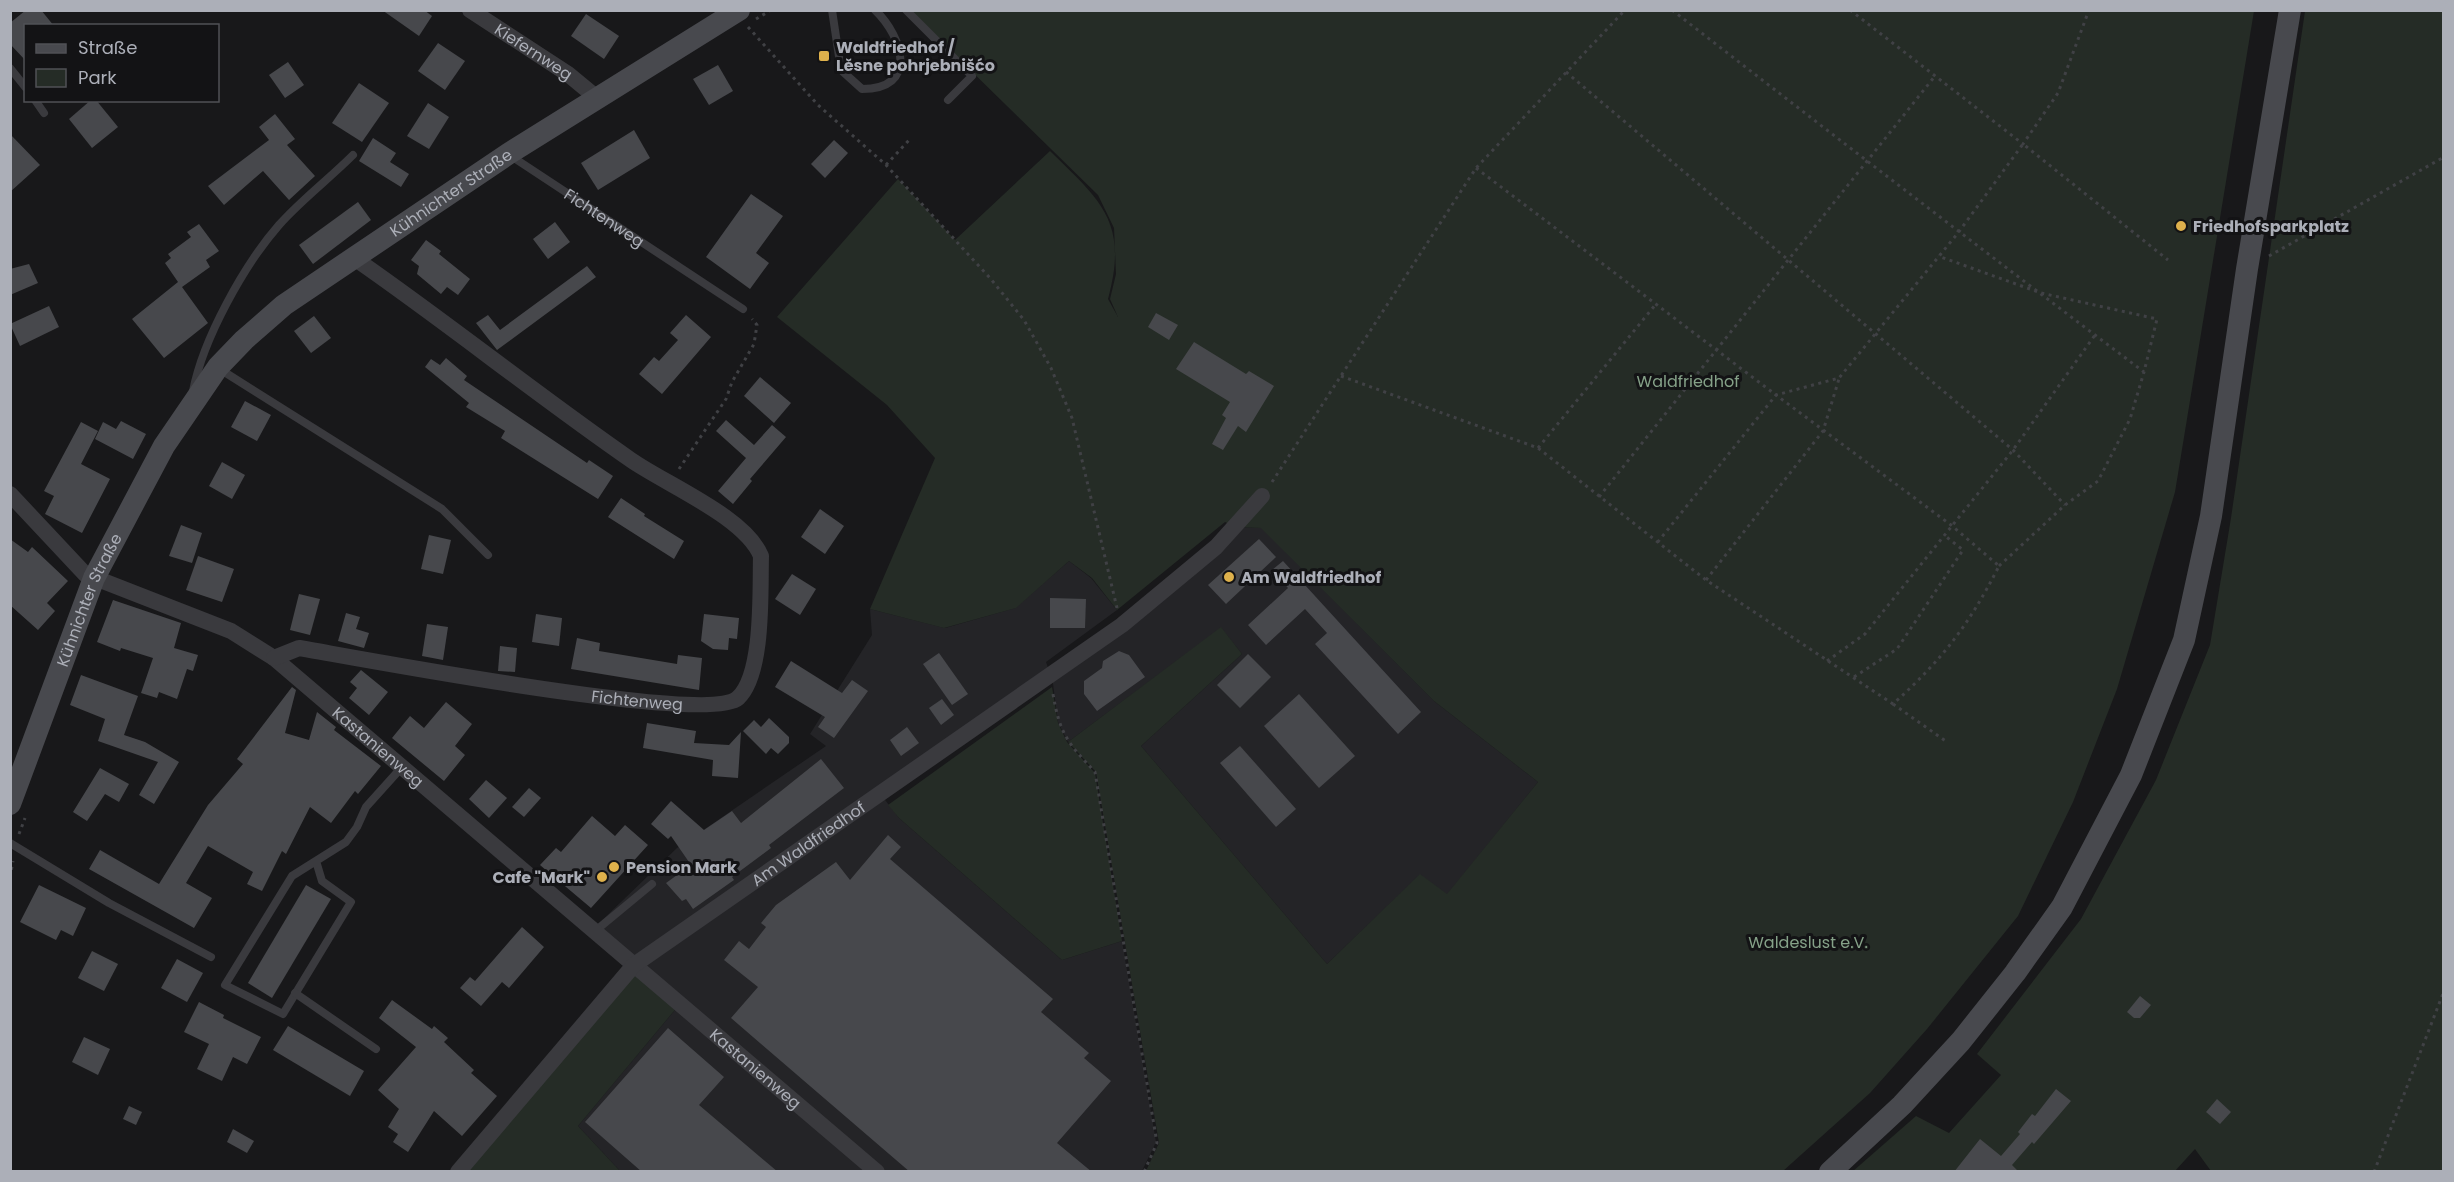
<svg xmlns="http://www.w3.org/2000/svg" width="2454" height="1182" viewBox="0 0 2454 1182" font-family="Poppins,sans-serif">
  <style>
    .built { fill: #242427 }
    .green { fill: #252c26 }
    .building { fill: #47484c }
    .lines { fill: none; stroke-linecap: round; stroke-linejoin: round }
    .path { stroke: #404145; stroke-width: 3; stroke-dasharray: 3 4.5; stroke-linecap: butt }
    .lane { stroke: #3a3a3e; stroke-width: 8 }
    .street { stroke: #3a3a3e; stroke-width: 16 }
    .secondary { stroke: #48494e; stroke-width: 22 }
    .poi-dot { fill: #deb14c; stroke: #131315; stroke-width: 2 }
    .labels { text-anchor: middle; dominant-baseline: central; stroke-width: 6; stroke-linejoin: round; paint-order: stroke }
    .poi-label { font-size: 16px; font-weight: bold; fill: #acafb8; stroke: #131315; text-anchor: start }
    .street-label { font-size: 16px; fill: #acafb8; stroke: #131315 }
    .park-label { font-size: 16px; fill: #85a188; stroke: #131315 }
  </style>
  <rect width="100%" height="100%" fill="#18181a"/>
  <g class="built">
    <polygon points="1236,527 1262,528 1434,701 1538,782 1447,895 1420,875 1327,964 1141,746 1242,654 1221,628 1068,742 1058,722 1052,676"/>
    <polygon points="1069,561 1091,578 1117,610 1046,662 1050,673 882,796 899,818 1062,960 1122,941 1156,1142 1142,1171 879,1171 593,929 677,848 826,746 810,734 872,635 870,609 945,628 1015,608"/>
    <polygon points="679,1005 876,1171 620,1171 578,1126"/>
  </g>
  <g class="green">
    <path d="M910 11H2254L2175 492 2117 689 2073 802 2018 916 1927 1029 1870 1093 1783 1171H1146L1159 1143 1096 772 1068 742 1221 627 1242 654 1141 746 1327 964 1420 874 1447 894 1538 782 1434 701 1261 528 1236 527 1225 522 1117 610 1092 578 1069 561 1016 608 944 628 870 609 935 458 887 405 777 317 898 179 955 240 1050 151C1101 201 1129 222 1108 299L1118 317 1110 299 1116 274 1114 228 1098 195Z"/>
    <polygon points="2305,11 2443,11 2443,1171 2211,1171 2195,1149 2175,1171 1852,1172 1916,1116 1949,1133 2001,1075 1977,1054 2081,919 2156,780 2210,645 2231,518"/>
    <polygon points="1052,687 1058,723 1067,742 1095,773 1122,941 1062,960 899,818 888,805"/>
    <polygon points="634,967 679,1005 578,1126 620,1171 458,1172"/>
  </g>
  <g class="building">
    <polygon points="26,10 41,10 54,26 26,26 26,61 10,44 10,23"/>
    <polygon points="382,10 424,10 432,16 419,36"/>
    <polygon points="586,14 619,36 604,59 571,36"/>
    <polygon points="438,43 465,61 445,90 418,71"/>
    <polygon points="288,62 304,85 285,98 269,75"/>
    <polygon points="718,65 733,91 709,105 693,79"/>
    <polygon points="359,83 389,103 362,142 332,123"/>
    <polygon points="91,100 96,100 118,127 92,148 69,119"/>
    <polygon points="428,103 449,117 429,149 407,136"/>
    <polygon points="275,114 295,139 287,145 315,176 289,200 263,171 224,205 208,186 269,140 259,127"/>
    <polygon points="634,130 650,158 598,190 581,163"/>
    <polygon points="10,134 40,165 10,192"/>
    <polygon points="373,138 396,153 390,162 409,174 401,187 359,161"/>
    <polygon points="834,140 848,153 825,178 811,164"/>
    <polygon points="751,194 783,216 756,253 769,263 750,289 706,257"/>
    <polygon points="358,202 371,220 313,264 299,245"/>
    <polygon points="555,222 570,242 548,259 533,239"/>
    <polygon points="199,224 219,251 206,260 210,267 182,287 208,323 164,358 132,319 178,282 165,263 171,258 168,254 191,237 187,232"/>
    <polygon points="426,240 441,251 439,254 470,279 458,295 447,287 441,294 417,274 419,266 411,260"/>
    <polygon points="29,264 38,283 10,295 10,269"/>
    <polygon points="587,266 596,277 497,350 476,323 488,315 500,330"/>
    <polygon points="49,306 59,327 20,346 10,324"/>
    <polygon points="1156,313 1178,325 1169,340 1148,327"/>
    <polygon points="686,315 711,337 662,394 639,374 654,357 659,361 678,340 670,333"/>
    <polygon points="314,316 331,338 311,353 294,331"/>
    <polygon points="1194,342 1246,374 1249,371 1274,386 1246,432 1238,426 1223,450 1212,444 1226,418 1222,415 1230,402 1176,369"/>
    <polygon points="446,358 467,376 464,380 587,463 589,460 613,476 598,499 501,438 505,431 466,407 469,403 425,367 431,359 440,365"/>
    <polygon points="760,377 791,403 774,423 744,396"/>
    <polygon points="245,401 271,415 257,441 231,427"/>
    <polygon points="726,420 754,445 772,425 786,437 750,479 752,481 733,504 718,491 746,458 716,431"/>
    <polygon points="121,421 146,434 133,459 95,439 103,422 116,429"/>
    <polygon points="81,422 98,431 81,464 110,479 82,533 45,514 54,496 44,491"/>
    <polygon points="222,462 245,475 232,499 209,486"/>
    <polygon points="621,498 645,514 644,516 684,541 674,559 608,517"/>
    <polygon points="820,509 844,526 825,554 801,537"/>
    <polygon points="181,525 202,533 192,563 169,556"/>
    <polygon points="429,535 451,540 443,574 421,569"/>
    <polygon points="10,539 28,552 32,547 68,581 47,603 55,611 38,630 10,605"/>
    <polygon points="1259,539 1276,557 1226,604 1208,585"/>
    <polygon points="198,556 234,569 222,602 186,590"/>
    <polygon points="1283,561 1421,712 1398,734 1315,644 1327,633 1305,609 1266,645 1248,625 1288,588 1272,570"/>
    <polygon points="792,574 816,589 800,615 775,599"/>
    <polygon points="299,594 320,599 310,635 290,630"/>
    <polygon points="1050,598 1086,599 1085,628 1050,628"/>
    <polygon points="113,600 181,623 174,648 198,655 193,671 187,669 177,699 159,692 157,698 141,693 153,658 121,648 120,651 97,642"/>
    <polygon points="346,613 360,617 356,629 369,633 364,648 338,641"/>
    <polygon points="536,614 562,618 559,646 532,642"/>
    <polygon points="704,614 739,618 737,639 729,638 728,650 713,649 701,641"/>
    <polygon points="427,624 448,627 443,660 422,656"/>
    <polygon points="577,638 600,643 599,651 677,664 678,655 702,658 699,690 571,669"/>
    <polygon points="500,646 517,648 515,672 498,671"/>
    <polygon points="1119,651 1129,655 1145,677 1097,711 1084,694 1084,681 1102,668 1103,661"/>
    <polygon points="939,653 968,694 952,705 923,664"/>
    <polygon points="1248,654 1271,677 1240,708 1217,685"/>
    <polygon points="791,661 842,693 852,680 868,691 834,738 818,727 825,717 775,687"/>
    <polygon points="361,670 388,692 369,715 349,698 357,688 350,682"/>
    <polygon points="81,675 138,696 124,735 145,742 179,762 154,804 139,795 158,762 98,741 105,719 70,705"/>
    <polygon points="292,687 296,690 285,733 309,740 317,712 336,727 334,730 381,766 358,794 355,791 331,823 310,807 286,854 282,851 262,891 247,884 253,872 208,846 186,883 212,898 194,928 89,869 100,850 159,884 208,805 243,764 237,759"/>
    <polygon points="1299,694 1355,756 1319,788 1264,726"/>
    <polygon points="942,699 954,715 941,725 929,708"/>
    <polygon points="446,702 472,724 455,746 465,755 444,781 392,738 410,716 424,728"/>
    <polygon points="769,718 789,737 789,743 778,754 771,748 766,754 743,731 754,720 761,727"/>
    <polygon points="647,723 696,731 694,743 729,745 741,732 738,778 712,776 713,760 643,748"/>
    <polygon points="907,727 919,743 901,756 890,740"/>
    <polygon points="1240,746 1296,809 1276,827 1220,763"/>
    <polygon points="821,759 844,788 769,845 771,848 732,877 734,880 693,909 686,899 682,901 666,883 691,865 671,836 668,839 651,824 671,801 704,830 732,811 741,823"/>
    <polygon points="100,768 129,784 119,802 105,794 87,821 73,812"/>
    <polygon points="486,780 507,798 489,818 469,799"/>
    <polygon points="529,788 541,798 524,817 512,807"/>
    <polygon points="592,816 615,836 625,825 648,845 591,908 540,865 556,848 561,852"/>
    <polygon points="888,835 901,847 890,859 1053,999 1041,1012 1089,1053 1084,1058 1111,1081 1057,1143 1092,1172 910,1172 731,1018 758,987 724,960 739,941 749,949 766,927 761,923 776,905 836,862 850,880"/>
    <polygon points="39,885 86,908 73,936 61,930 56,940 20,922"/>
    <polygon points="306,885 331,899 272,998 248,983"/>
    <polygon points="522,927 544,947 509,988 502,982 481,1006 460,988 470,977 475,981"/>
    <polygon points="92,951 118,964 104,991 78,978"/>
    <polygon points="177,959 203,973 187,1002 161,988"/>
    <polygon points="2140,996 2151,1005 2140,1018 2134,1018 2127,1012"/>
    <polygon points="392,1000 432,1029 434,1026 448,1038 444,1042 474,1070 471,1073 497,1096 462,1136 434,1111 408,1152 393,1142 398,1134 388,1127 399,1109 378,1090 416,1047 379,1018"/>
    <polygon points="199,1002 224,1015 223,1018 261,1037 247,1064 233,1057 222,1081 197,1069 209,1044 184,1032"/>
    <polygon points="288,1026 364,1071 350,1096 273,1050"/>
    <polygon points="668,1028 724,1077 699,1105 778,1172 642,1172 585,1122"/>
    <polygon points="84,1037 110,1049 98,1075 72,1062"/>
    <polygon points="2056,1089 2071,1101 2034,1144 2032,1142 2012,1165 2019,1172 1954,1172 1980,1139 2001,1156 2020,1134 2018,1132 2032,1114 2035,1116"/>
    <polygon points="2217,1099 2231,1112 2220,1124 2206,1112"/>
    <polygon points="129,1106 142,1112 136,1125 123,1119"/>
    <polygon points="233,1129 254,1141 247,1153 227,1142"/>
  </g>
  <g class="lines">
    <g class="path">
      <path d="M1672 10C1829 132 1986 253 2144 372L2157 319 2041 293 1938 256"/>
      <polyline points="1850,10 2023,144 2058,93 2089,10"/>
      <polyline points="756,19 771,10"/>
      <polyline points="748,27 818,105 886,165 990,278 1024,320 1051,368 1072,418 1117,608"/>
      <polyline points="1566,72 2013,450 2065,505"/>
      <polyline points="886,165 910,139"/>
      <polyline points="1476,168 1776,395 1839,378 1958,233 2023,144 2168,260"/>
      <polyline points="2269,256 2444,157"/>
      <path d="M1341 376 1538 448 1706 580 1893 704C1942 660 1969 625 1999 566L1951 525 1776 395 1657 543"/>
      <polyline points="1538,448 1656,304"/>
      <polyline points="679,469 726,399 732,382 754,344 757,325 752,319"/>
      <polyline points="1272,482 1476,168 1625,10"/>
      <polyline points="1599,497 1935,76"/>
      <polyline points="1999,566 2065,505 2098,481 2130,419 2144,372"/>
      <polyline points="1706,580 1823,431 1839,379"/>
      <polyline points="1827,661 1865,634 2013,450 2095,335"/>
      <polyline points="1854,677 1897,649 1963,550 1944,535"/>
      <path d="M1053 694C1060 735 1068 743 1095 772L1157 1143 1144 1172"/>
      <polyline points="1893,704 1947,742"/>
      <polyline points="19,834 25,818"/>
      <polyline points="10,877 13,861"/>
      <polyline points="2374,1172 2444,991"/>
    </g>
    <g class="lane">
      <path d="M832 10 841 70 862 89C918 89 904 38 875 10"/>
      <polyline points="906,10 972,76 948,100"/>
      <polyline points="10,68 26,88"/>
      <polyline points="35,100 44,113"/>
      <path id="s1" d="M511 156 743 309"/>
      <polyline points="218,368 442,509 488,555"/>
      <path d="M193 391C203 339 244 265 279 225 301 200 329 179 353 155"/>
      <polyline points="10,843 109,903 211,957"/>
      <polyline points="316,861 322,881 351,902 283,1014 225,985 292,876 346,842 357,827 366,807 402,767"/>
      <polyline points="594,932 652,884"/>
      <polyline points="295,993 376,1049"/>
    </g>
    <g class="street">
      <path id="s2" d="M470 10 568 74 597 98"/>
      <path id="s3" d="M10 494 85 574 231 631 274 658 877 1172"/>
      <path id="s4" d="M274 658 299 648C358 658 708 725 738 698 764 674 760 590 761 556 745 517 667 485 631 460 537 395 448 323 354 258"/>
      <path id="s5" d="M458 1172 634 965 1122 625 1216 547 1262 496"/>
    </g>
    <g class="secondary">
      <path id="s6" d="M10 804 94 578 164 446 218 367 244 340 284 305 508 154 739 10"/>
      <polyline points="1830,1172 1902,1105 1961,1041 2015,973 2062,907 2131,775 2184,640 2211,516 2247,269 2290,10"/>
    </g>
  </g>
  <g class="poi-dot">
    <rect x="818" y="50" width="12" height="12" rx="3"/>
    <circle cx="2181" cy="226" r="6"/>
    <circle cx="1229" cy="577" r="6"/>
    <circle cx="614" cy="867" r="6"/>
    <circle cx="602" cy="877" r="6"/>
  </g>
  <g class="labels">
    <g class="poi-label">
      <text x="836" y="47">Waldfriedhof /<tspan x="836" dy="18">Lěsne pohrjebnišćo</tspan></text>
      <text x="2193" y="226">Friedhofsparkplatz</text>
      <text x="1241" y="577">Am Waldfriedhof</text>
      <text x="626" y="867">Pension Mark</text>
      <text x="590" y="877" text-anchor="end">Cafe "Mark"</text>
    </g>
    <g class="street-label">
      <text stroke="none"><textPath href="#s2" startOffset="76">Kiefernweg</textPath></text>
      <text stroke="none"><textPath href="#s6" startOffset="778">Kühnichter Straße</textPath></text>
      <text stroke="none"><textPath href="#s1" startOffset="112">Fichtenweg</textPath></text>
      <text stroke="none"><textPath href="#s6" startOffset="219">Kühnichter Straße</textPath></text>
      <text stroke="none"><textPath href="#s4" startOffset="369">Fichtenweg</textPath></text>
      <text stroke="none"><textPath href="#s3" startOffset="454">Kastanienweg</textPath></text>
      <text stroke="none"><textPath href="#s5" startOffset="484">Am Waldfriedhof</textPath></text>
      <text stroke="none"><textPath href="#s3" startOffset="950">Kastanienweg</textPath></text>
    </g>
    <g class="park-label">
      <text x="1688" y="381">Waldfriedhof</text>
      <text x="1808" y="942">Waldeslust e.V.</text>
    </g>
  </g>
  <rect width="2454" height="1182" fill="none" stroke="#acafb8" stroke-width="24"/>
  <rect x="24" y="24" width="195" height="78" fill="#131315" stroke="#505156" stroke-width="1.5"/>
  <rect x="36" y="44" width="30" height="9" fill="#48494e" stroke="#505156" stroke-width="1.5"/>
  <text x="78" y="54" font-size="18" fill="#acafb8">Straße</text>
  <rect x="36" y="69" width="30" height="18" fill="#252c26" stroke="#505156" stroke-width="1.5"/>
  <text x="78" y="84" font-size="18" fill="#acafb8">Park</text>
</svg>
